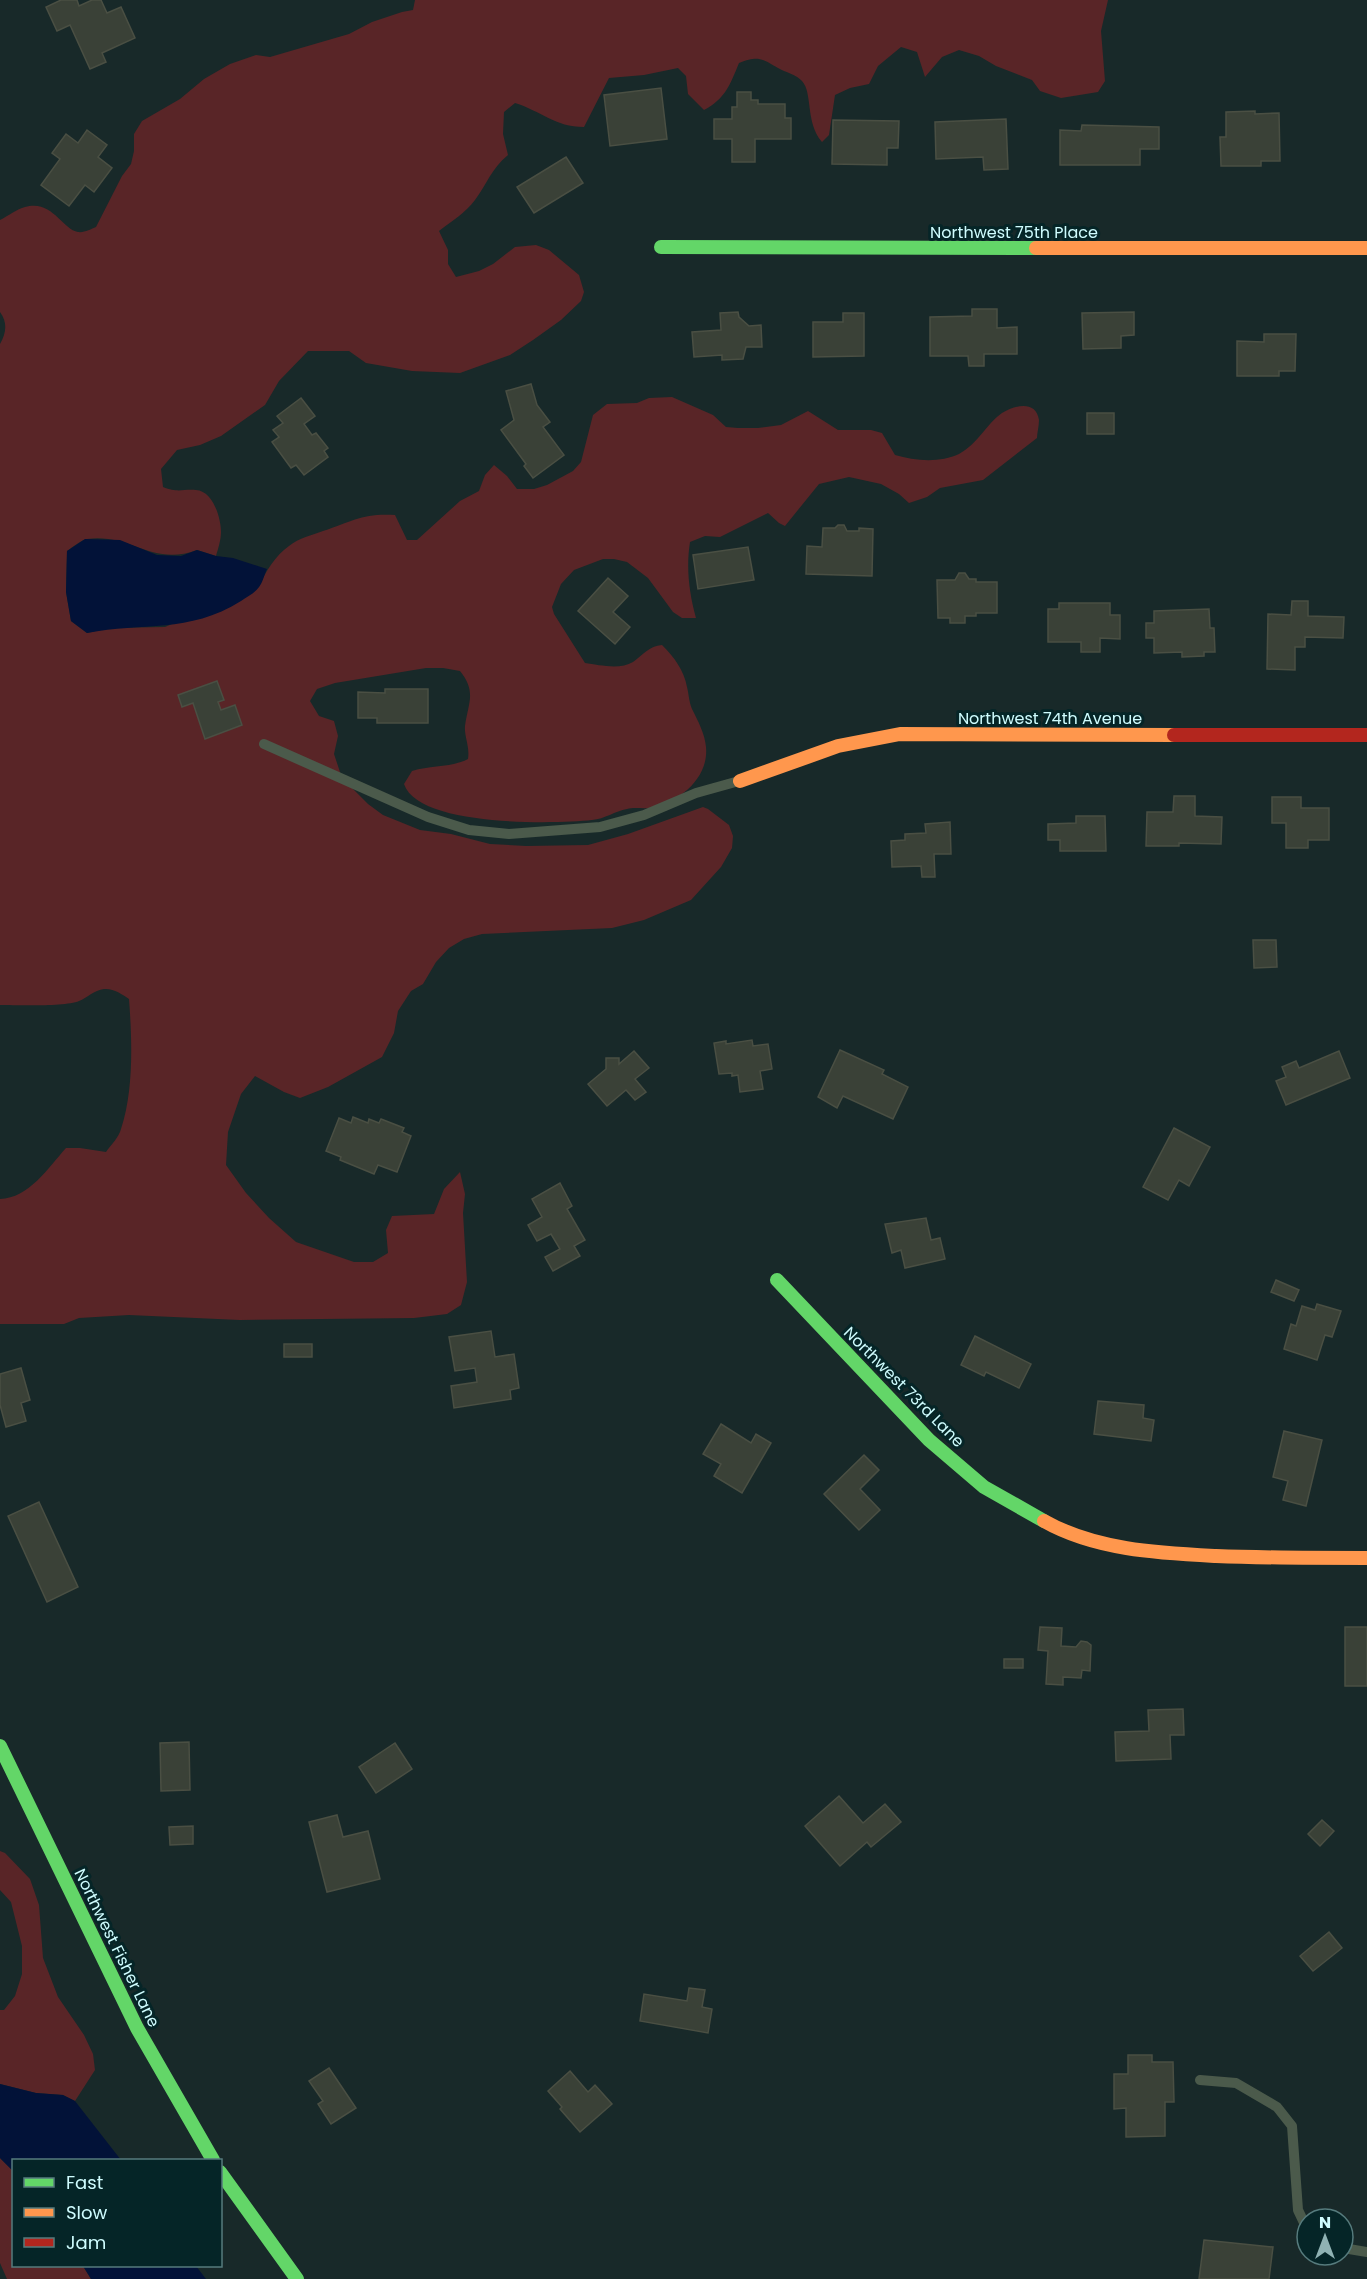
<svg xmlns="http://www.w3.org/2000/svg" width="1367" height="2279" viewBox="0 0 1367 2279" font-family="Poppins,sans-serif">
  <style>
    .green { fill: #592527 }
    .water { fill: #021238 }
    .building { fill: #3a4137; stroke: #4a4f43; stroke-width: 1.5 }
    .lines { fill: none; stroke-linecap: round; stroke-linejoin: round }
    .lane { stroke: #4b5a4b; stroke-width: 10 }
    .fast { stroke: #63d668; stroke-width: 14 }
    .slow { stroke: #ff974d; stroke-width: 14 }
    .jam { stroke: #b3261e; stroke-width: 14 }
    .labels { text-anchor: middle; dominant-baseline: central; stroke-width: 6; stroke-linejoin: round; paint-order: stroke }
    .street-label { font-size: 16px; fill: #cffcfe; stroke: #052527 }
  </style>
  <rect width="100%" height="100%" fill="#182929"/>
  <g class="green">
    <path d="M415 0H1108L1101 31 1105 81 1098 92 1061 98 1040 91 1032 80 996 66 979 56 959 50 942 57 925 77 917 52 901 47 878 66 869 84 850 88 835 95 829 135 822 142C805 122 813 93 802 81 797 75 785 72 778 68 761 58 758 56 739 63 730 85 725 99 704 110L688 94 686 76 678 68 644 75 609 78 584 127C555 127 541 111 515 103L504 112 503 134 508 155C491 169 487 184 475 200 465 213 452 221 439 231L448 250V264L456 277 479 271 493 264 515 247 536 245 549 250 579 275 584 292 581 301 561 320 533 340 510 355 460 373 412 371 366 363 349 351H308L279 381 265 405 221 436 200 445 177 450 161 469 163 487C178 493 182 489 196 490 213 491 221 518 221 532 221 540 218 549 216 556L197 550C152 567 131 533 87 539 81 540 73 547 67 551L66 592 71 621 87 633 109 628 165 627 259 587C265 572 276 555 289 546 299 538 312 535 323 531 353 521 363 513 395 515L407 540H417L460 501 479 491 485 475 494 465 507 476 517 489H534L547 485 573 471 581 462 593 415 607 404 637 403 649 398 672 397 713 415 726 427 738 428H758L781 425 808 411 838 430H871L882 433 895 455C915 461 940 463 959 454 979 443 986 424 1002 413 1015 405 1036 400 1039 420 1039 426 1037 433 1037 438L983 480 940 488 927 497 909 503 899 494 881 484 849 477 819 484 785 526 779 523 768 513 720 537 705 536 690 542C686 568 689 592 696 618H682L673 612 648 578 627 562 614 559H603L574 570 561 584 552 607 554 614 585 663C599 665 620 670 633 662 643 655 649 646 662 645 674 657 684 670 687 687 689 695 689 702 692 709 698 721 705 734 706 747 709 779 678 803 650 808 642 809 634 807 627 809 615 811 605 819 592 820 554 824 418 827 404 784L412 771C431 765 450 768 468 759 470 747 464 736 465 726 468 703 477 692 460 671L443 668H426L335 683 317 689 310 701 319 716 334 721 338 736 334 754 342 778 368 804 383 815 420 830 451 834 490 844 526 846 588 845 628 834 703 807 708 809 729 825 733 836 732 848 721 867 691 900 644 920 612 928 482 934 464 939 449 948 436 962 423 984 411 991 398 1011 394 1033 382 1057 328 1087 300 1098 284 1092 255 1076 241 1094 228 1132 226 1165 246 1193 269 1218 296 1242 354 1262H373L388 1253 386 1230 392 1216 434 1214 444 1189 460 1172 465 1194 463 1213 467 1282 461 1305 447 1314 414 1318 240 1320 129 1315 79 1318 64 1324H0V1199C29 1198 48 1168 66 1148H80L106 1152C111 1145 119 1137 121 1129 134 1090 132 1039 129 999 122 994 113 988 104 989 94 990 87 998 79 1001 65 1007 16 1005 0 1005V344C6 333 8 323 0 312V220C8 216 17 209 25 207 52 199 62 229 78 232 84 233 91 229 96 227L122 176 131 164 134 151V134L142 121 180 99 204 79 230 64 256 55 270 57 349 34 372 22 402 12 413 10Z"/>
    <polygon points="0,1851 5,1853 30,1879 39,1905 43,1958 58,1997 84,2035 93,2054 95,2070 75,2101 63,2095 36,2093 0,2084 0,2010 4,2010 15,1996 22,1974 22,1946 11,1902 0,1890"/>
    <polygon points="0,2158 13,2171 14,2266 83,2266 91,2279 7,2279 0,2263"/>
  </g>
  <g class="water">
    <path d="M85 539 120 540 157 555 181 556 197 550 216 556 233 558 267 569C264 575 263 582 259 587 255 593 247 597 241 601 188 634 143 622 87 633L71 621 66 592 67 551Z"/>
    <polygon points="0,2084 36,2093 63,2095 75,2101 121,2160 14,2160 13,2171 0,2158"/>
    <polygon points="83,2266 196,2266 206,2279 91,2279"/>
  </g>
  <g class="building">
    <polygon points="61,0 77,0 79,6 92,0 101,0 107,13 121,7 135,38 102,53 106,62 90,69 70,25 57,31 46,7"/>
    <polygon points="661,88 667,139 610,146 604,95"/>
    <polygon points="737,92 751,92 751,100 758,100 758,104 785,104 785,118 791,118 791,139 755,139 755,162 732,162 732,139 714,139 714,119 732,119 732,107 737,107"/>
    <polygon points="1255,111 1255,114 1279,113 1280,161 1261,161 1261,166 1221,166 1220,137 1226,137 1226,112"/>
    <polygon points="1006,119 1008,169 984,170 983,157 936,159 935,122"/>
    <polygon points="833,120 899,121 898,148 887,148 887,165 832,164"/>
    <polygon points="1082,125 1159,127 1159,149 1140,149 1140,165 1060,165 1060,130 1081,131"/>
    <polygon points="87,130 107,145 98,157 112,168 94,192 85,185 69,206 41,185 60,159 52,153 66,134 78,143"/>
    <polygon points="566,157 583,183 534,213 517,187"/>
    <polygon points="972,309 997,309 997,328 1017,327 1017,354 984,354 984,366 969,366 968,356 930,356 930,317 972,316"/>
    <polygon points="738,312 739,317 749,326 761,325 762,347 746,347 743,359 722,360 722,355 694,357 692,332 721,330 720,313"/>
    <polygon points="1134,312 1134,335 1121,336 1121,348 1083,349 1082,313"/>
    <polygon points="843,313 864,313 864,356 813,357 813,322 843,322"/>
    <polygon points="1264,334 1296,334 1295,371 1279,371 1279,376 1237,376 1237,341 1264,342"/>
    <polygon points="531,384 537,405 550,422 543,427 564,455 533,478 524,466 526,464 501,430 514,420 506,391"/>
    <polygon points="301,398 315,416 304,424 312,435 316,433 328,448 324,451 328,457 304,475 296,465 291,468 272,442 279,437 273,430 283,423 277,416"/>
    <rect x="1087" y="413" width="27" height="21"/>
    <polygon points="838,525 844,525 847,531 859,531 859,528 873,529 872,576 806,574 807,546 822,547 823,528 835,528"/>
    <polygon points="748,547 754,580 698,589 693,555"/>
    <polygon points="959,573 965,573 969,579 976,579 976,582 997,582 997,613 976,613 976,616 965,616 965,623 950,623 950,618 938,618 937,580 955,580"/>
    <polygon points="608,578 628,596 613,612 630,627 615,644 578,611"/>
    <polygon points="1292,601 1308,601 1308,616 1344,617 1343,638 1305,637 1305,647 1295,647 1295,670 1267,669 1268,614 1291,615"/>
    <polygon points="1059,603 1110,603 1110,615 1120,615 1120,639 1100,638 1100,652 1081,652 1081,642 1048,642 1048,609 1059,609"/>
    <polygon points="1209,609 1210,628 1214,628 1215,652 1204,652 1204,656 1182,657 1182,652 1154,653 1154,638 1146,638 1146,623 1154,623 1154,611"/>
    <polygon points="217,681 224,700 218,702 221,710 235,705 242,725 205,739 193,703 182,707 178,695"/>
    <polygon points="385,689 428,689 428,723 377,723 377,718 358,718 358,692 385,693"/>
    <polygon points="1174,796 1195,796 1195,816 1222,817 1221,844 1179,843 1179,846 1146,846 1147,812 1173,812"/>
    <polygon points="1272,797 1301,797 1301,808 1329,808 1329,840 1308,840 1308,848 1286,848 1286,823 1272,823"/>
    <polygon points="1076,816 1105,816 1106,851 1060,851 1060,840 1048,840 1048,824 1076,823"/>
    <polygon points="950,822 951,854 934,854 935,877 922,877 921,866 892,867 891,841 905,840 905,834 926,833 925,824"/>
    <polygon points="1253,940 1276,940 1277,967 1254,968"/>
    <polygon points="752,1040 753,1046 768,1044 772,1069 760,1071 763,1089 740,1092 738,1075 732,1076 732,1073 719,1074 714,1043 726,1041 726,1044"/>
    <polygon points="840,1050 884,1070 882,1074 908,1087 893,1119 843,1096 837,1108 818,1097"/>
    <polygon points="634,1051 649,1068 635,1079 646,1092 635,1100 626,1090 607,1106 588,1084 606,1069 606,1058 619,1058 619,1064"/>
    <polygon points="1339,1051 1350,1078 1286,1105 1276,1081 1286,1077 1282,1067 1296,1061 1299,1068"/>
    <polygon points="353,1117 368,1123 369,1119 379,1123 381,1119 404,1128 402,1132 411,1136 397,1172 378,1165 374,1174 340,1160 341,1157 326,1151 339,1118 351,1123"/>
    <polygon points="1174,1128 1210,1147 1189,1186 1179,1180 1168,1200 1143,1187"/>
    <polygon points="560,1183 572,1206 567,1209 585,1240 574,1246 580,1256 553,1271 545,1257 560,1249 551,1234 537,1241 528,1225 542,1217 532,1199"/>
    <polygon points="926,1218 931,1240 940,1238 945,1259 905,1268 901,1250 892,1253 885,1224"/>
    <polygon points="1276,1280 1299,1290 1294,1301 1271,1292"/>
    <polygon points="1317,1304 1341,1311 1332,1337 1325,1335 1317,1360 1284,1349 1291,1324 1296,1326 1302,1306 1315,1310"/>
    <polygon points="491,1331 495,1357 514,1354 519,1388 510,1390 511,1399 454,1408 451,1386 477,1382 475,1368 455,1371 449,1337"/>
    <polygon points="975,1336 1031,1364 1019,1388 986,1372 984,1376 961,1365"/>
    <rect x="284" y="1344" width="28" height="13"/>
    <polygon points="21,1368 30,1400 21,1403 26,1421 6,1427 0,1405 0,1374"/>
    <polygon points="1098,1401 1144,1405 1143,1418 1154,1420 1151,1441 1094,1434"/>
    <polygon points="721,1424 751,1443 756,1434 771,1443 742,1493 714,1476 721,1464 703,1454"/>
    <polygon points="1284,1431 1322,1440 1306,1506 1283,1500 1288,1481 1273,1477"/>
    <polygon points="864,1455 879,1470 860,1489 880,1510 859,1530 824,1494"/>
    <polygon points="39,1502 78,1587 47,1602 8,1516"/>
    <polygon points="1040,1627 1062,1628 1061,1646 1076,1647 1081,1641 1087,1642 1091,1645 1090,1671 1082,1670 1081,1678 1063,1677 1063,1685 1046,1684 1048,1651 1038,1650"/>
    <rect x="1345" y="1627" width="22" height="59"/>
    <rect x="1004" y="1659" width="19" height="9"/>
    <polygon points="1183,1709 1184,1735 1170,1735 1171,1759 1116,1761 1115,1732 1149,1731 1148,1710"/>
    <polygon points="189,1742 190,1790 161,1791 160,1743"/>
    <polygon points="395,1743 412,1769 376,1793 359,1767"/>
    <polygon points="839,1796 863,1823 885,1804 901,1822 871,1847 867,1842 840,1866 805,1826"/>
    <polygon points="337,1815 343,1837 368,1831 380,1879 327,1892 309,1822"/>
    <polygon points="1322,1820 1334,1831 1320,1846 1308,1834"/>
    <polygon points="193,1826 193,1844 170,1845 169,1827"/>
    <polygon points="1329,1932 1342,1948 1313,1971 1300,1956"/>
    <polygon points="689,1988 705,1990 702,2007 712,2009 708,2033 640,2021 644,1994 687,2001"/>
    <polygon points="1128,2055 1152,2055 1152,2062 1173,2062 1174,2102 1165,2102 1165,2136 1126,2137 1126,2108 1114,2109 1114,2074 1128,2074"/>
    <polygon points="329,2068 356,2108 331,2124 318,2104 323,2101 309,2081"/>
    <polygon points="570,2071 588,2092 595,2085 612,2104 580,2132 560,2109 562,2107 548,2091"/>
    <polygon points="1204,2240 1273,2247 1269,2279 1199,2279"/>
  </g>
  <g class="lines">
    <g class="lane">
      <polyline points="264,744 428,817 469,830 509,834 600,827 644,815 696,793 739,781"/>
      <polyline points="1200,2080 1236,2083 1277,2107 1292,2126 1298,2210 1307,2229"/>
      <polyline points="1343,2248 1367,2252"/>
    </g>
    <g class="fast">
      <polyline points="661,247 1036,248"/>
      <polyline points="777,1280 929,1440 984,1487 1044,1521"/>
      <polyline points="0,1746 137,2028 213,2160"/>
      <polyline points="220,2172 297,2279"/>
    </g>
    <g class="slow">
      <polyline points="1036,248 1367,248"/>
      <polyline points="740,781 838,746 900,734 1174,735"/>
      <path d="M1044 1521C1095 1550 1158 1553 1216 1556 1266 1558 1317 1558 1367 1558"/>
    </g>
    <polyline class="jam" points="1174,735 1367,735"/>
  </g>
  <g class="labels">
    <g class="street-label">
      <text x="1014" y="232">Northwest 75th Place</text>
      <text x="1050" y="718">Northwest 74th Avenue</text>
      <text transform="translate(904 1387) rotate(45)">Northwest 73rd Lane</text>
      <text transform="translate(117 1948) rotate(64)">Northwest Fisher Lane</text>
    </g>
  </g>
  <rect x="12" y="2159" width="210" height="108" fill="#052527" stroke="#567b7d" stroke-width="1.5"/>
  <rect x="24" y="2178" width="30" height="9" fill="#63d668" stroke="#567b7d" stroke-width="1.5"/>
  <text x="66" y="2189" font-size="18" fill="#cffcfe">Fast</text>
  <rect x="24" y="2208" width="30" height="9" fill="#ff974d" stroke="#567b7d" stroke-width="1.5"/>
  <text x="66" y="2219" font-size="18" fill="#cffcfe">Slow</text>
  <rect x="24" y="2238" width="30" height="9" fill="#b3261e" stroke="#567b7d" stroke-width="1.5"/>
  <text x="66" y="2249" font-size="18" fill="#cffcfe">Jam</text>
  <g transform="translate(1325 2237)"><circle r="28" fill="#052527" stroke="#567b7d" stroke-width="1.5"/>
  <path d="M0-4.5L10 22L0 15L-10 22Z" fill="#8fb2b3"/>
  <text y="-9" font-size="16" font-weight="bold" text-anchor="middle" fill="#cffcfe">N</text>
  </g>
</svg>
